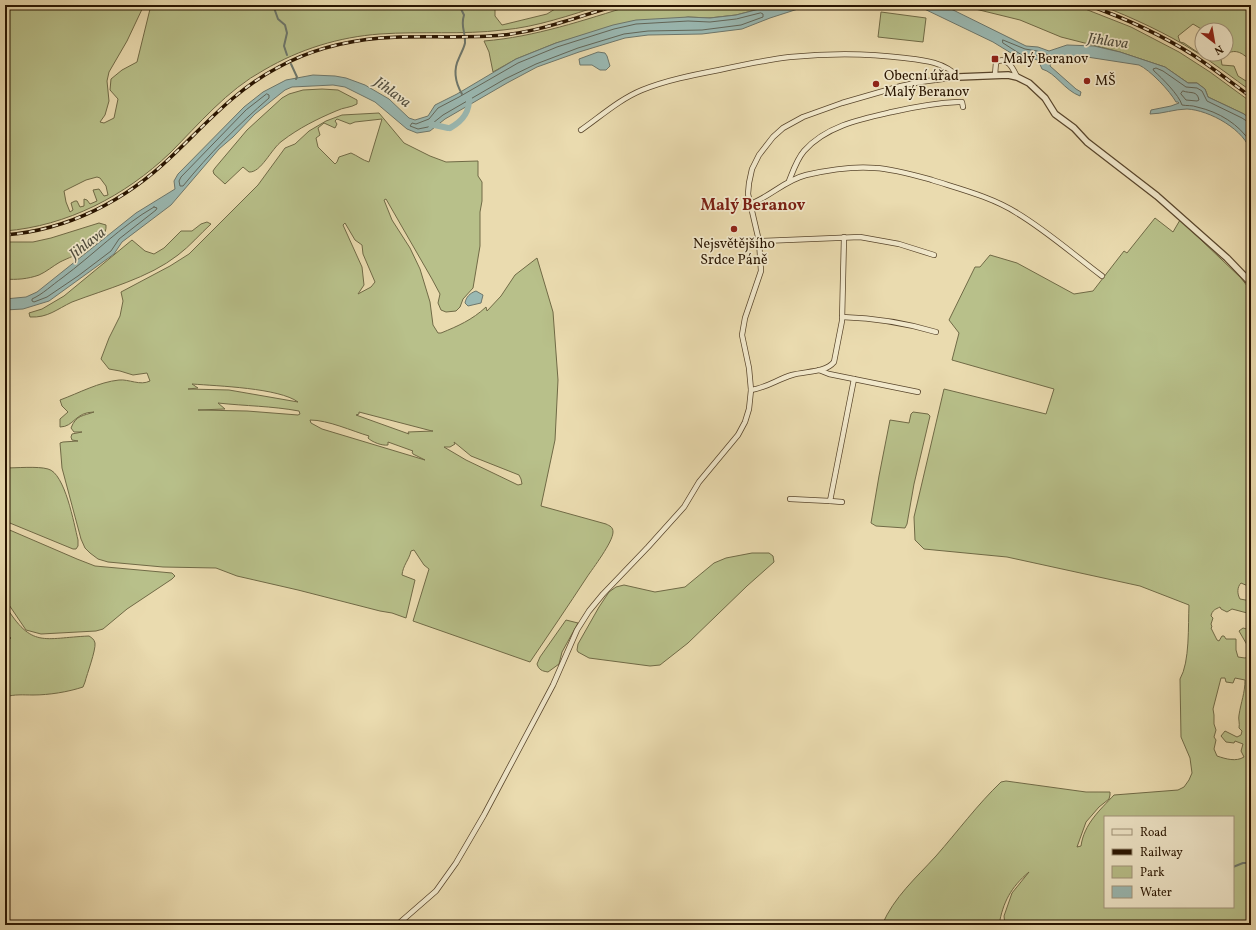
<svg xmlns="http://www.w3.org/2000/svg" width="1256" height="930" viewBox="0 0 1256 930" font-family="Vollkorn,serif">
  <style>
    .green { fill: #b8c08a; stroke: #706a46; fill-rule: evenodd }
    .water { fill: #9ab9b3; stroke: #6d776c }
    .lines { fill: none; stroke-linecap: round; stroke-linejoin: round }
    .shore { stroke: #62675a; stroke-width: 1 }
    .stream { stroke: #6d776c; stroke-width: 2 }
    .canal { stroke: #9ab9b3; stroke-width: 6 }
    .minor-casing { stroke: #59462c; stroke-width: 6 }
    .tertiary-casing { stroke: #59462c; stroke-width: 8 }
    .minor { stroke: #f1e8cb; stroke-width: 4.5 }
    .tertiary { stroke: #f1e8cb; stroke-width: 5.5 }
    .rail-casing { stroke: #291501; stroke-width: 3.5 }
    .rail { stroke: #f1e8cb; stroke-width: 2; stroke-dasharray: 6; stroke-linecap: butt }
    .poi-dot { fill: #8f2418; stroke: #f1e8cb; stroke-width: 1.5 }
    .labels { text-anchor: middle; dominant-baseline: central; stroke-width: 3.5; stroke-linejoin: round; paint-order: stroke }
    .poi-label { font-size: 14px; fill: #291501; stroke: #f1e8cb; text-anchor: start }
    .water-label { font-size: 15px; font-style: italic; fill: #514e3f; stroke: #f1e8cb }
    .quarter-label { font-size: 16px; font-weight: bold; fill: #7a1f14; stroke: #f1e8cb }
  </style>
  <rect width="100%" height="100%" fill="#eadbaf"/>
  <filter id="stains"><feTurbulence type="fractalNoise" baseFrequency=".005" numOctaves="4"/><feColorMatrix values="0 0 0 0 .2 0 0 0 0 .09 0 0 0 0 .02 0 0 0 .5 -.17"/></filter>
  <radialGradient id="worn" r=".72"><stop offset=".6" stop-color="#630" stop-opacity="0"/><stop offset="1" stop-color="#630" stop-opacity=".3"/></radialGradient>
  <g class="green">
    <path d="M5 5H144L127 41 109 72 107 81 109 101 105 115 100 122 104 123 114 118 118 99 110 90 111 79 122 70 137 62 151 5H495V16L502 25 547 14 555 9 554 5H603C570 15 537 27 503 30 462 35 421 31 380 34 339 37 300 49 264 70 227 90 199 124 170 153 125 196 67 226 5 231ZM97 177 100 178 106 186 108 195 104 196 99 189 93 190 97 201 90 204 87 200 84 199V206L80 207 77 201H75L71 203 73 210 70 212 66 202 64 191 86 180Z"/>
    <path d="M633 5H775L736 15 709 18 688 17 584 35 556 43 516 59 493 72 489 52 484 41C535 37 584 20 633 5Z"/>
    <polygon points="959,5 1075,5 1131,27 1179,52 1210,72 1251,102 1251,120 1244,114 1208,97 1205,89 1197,83 1188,83 1165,67 1120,52 1061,37 1020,20"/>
    <path d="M1100 5H1251V61C1243 54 1237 48 1226 54V30H1203L1193 24 1178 36 1180 42 1184 43 1203 56 1205 55 1210 59 1214 54H1226L1221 59 1222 65 1234 66 1238 76 1246 81 1250 79 1251 82V91C1233 78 1215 64 1196 52 1166 33 1133 18 1100 5Z"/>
    <polygon points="881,12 926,18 923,42 878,37"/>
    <path d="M322 89 338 90 357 100V104C350 108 344 107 336 111 317 119 299 128 282 141 271 149 261 173 249 172L243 167 225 184 214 174 213 171 215 168 247 130 282 98 289 94 303 90Z"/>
    <path d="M379 113 404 143 430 156 446 162 478 161V176L482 182V201L480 212V246L473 288 463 299 460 307 456 311 446 312 441 310 438 303 440 294 432 279 386 199 384 200 392 220 410 248 420 269 430 302 433 325 438 333H441C458 326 472 320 486 307L487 311 501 296 515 275 537 258 553 312 558 380 555 440 541 506 606 524C610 526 613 527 613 532 613 542 593 568 587 577 568 606 549 634 530 662L413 621 429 569 424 565 414 550 411 551C409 560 403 565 402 575L415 580 406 618 392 613 380 611 298 590 237 576 216 568 163 567 108 562 98 559 90 553 85 548 81 539 62 468 60 443 63 442 78 441 72 440 71 437 72 434 82 432H74L71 428C76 415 83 416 94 412 75 412 74 427 60 427V419L68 412 62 406 60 400C79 393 99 382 119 380 129 379 140 386 150 381L147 373 133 375 120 371 109 369 101 359 109 338 120 316 123 301 121 292 170 266 189 254 258 185 285 148 295 144 309 131 326 121 342 115ZM337 119 350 124 355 122 382 119 369 162C362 160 358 156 351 153L339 157 337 162 335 164 318 147 316 138 320 135 318 128 324 123 335 128 337 124 335 121ZM345 223 355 240 362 245 363 254 375 282 371 287 358 294 364 285 362 267 343 225ZM192 384C218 386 279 388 298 402L229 390 188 389 198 388ZM218 403C245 406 272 406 299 411L300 414 298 415 247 411 198 410 225 409ZM359 412 432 431H433L408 432 409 434 356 415 359 414ZM310 420C328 420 352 431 369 436L368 438C372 442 382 446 388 445V442L413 451 412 452 413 454 425 460 322 429 311 423ZM454 442 471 456 519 475 521 479 522 484 518 485 466 460 444 447H450L455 444Z"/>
    <path d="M1155 218 1173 232 1180 220 1241 278 1251 291V584L1248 586 1241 583C1237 587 1237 594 1240 599L1251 601V614L1232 609 1227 612 1221 609 1220 607C1216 609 1212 610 1211 616L1213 618 1211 624 1212 627 1211 628 1217 640 1219 641 1222 636H1224L1226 639H1236V650L1238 657 1245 658 1248 657 1250 650 1239 631 1243 628 1247 629 1251 622V683L1247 731 1249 812 1251 820V925H1005L1004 916 1012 893 1029 872C1011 887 1003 902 999 925H882C894 897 916 878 936 856 958 831 977 805 1001 782L1006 781 1086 792H1110V795L1109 799 1099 807 1086 822 1077 847 1081 846C1084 824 1100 810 1114 795L1178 790 1184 787 1189 780 1192 773 1190 758 1181 737 1180 679C1190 662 1188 625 1189 605L1140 586 1007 557 924 549 915 540 914 517 944 389 1046 414 1054 389 952 360 959 333 949 320 975 267H980L990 255 1017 263 1074 294 1093 291 1124 251 1127 253ZM1221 678H1225L1226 682 1233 683 1235 678 1245 680C1245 693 1241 702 1239 715 1238 719 1240 723 1239 728L1242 731 1241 735 1237 737 1225 731 1221 736 1226 742 1234 743 1235 741 1243 744 1241 751 1244 757C1236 762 1226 759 1217 756L1214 749 1216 740 1214 737 1216 730 1214 724V715L1213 709ZM1105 817H1233V907H1105Z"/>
    <path d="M207 222 211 224C200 234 190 246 178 255 149 278 106 289 72 302 57 309 48 318 30 317L29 313 42 309 64 296 132 240 145 251 154 254 164 248 181 231H192L201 224Z"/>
    <path d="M99 223 106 225C108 244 74 255 60 262 53 266 46 272 39 275 28 279 16 280 5 279V242H33L51 238Z"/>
    <polygon points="913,412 928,414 930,416 914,484 907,524 905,528 876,526 871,523 879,476 890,420 909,423 911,414"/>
    <path d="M5 468C16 468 38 466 48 469 65 473 74 524 78 540V546L76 549H73L5 521Z"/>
    <polygon points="5,528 77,559 95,566 172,573 175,576 172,579 127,609 103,629 96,631 41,634 26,630 5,599"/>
    <polygon points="752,553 769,553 773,556 774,562 747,586 688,643 660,665 650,666 589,658 578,652 577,650 578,644 599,607 609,592 616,587 624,585 655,592 685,587 714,563 726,558"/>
    <path d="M5 605C32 649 43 638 89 636 92 638 94 639 95 643 96 650 87 674 85 682L83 687C68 692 49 695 33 695 23 695 15 694 5 697V636L10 639 11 638 5 633Z"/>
    <path d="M566 620 578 623 562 652 559 664 548 672C542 671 539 670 537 664L540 657Z"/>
  </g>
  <g class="water">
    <polygon points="775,5 819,5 801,8 770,18 742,29 702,34 648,35 625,38 579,52 537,67 507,83 445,119 430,131 417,133 407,129 375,102 345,87 333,85 292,87 285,90 255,114 233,137 219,149 171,205 122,242 114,254 49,301 23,309 5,310 5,299 26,297 37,292 136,213 175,189 174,181 178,174 244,107 263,92 286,80 313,75 335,76 346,78 365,85 389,99 409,118 415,120 428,116 435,105 457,94 516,59 556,43 613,25 636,20 688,17 710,18 736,15"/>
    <path d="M916 5H943L1026 46 1038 47 1049 51 1067 45 1094 46 1120 52 1165 67 1188 83H1197L1205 89 1208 97 1244 114 1251 120V153C1246 130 1209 110 1187 109 1175 109 1162 114 1150 114L1151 110 1171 106 1179 103 1178 102H1176C1170 91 1150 70 1139 65L1087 57 1057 60 1051 62 1050 66 1076 89 1081 92 1080 96C1064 90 1056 73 1042 69L1038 60C1032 58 1029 62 1024 61L993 42Z"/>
    <polygon points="598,52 605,53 607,56 610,66 606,70 600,70 592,65 580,65 579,59"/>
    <path d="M476 291 483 295 481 303 468 306 465 303C466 297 470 293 476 291Z"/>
  </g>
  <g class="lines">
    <g class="shore">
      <polygon points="761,13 763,14 763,17 741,25 702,30 648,31 624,34 578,48 536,64 505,79 443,115 428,127 418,129 410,126 412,123 416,124 429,119 438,108 459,97 518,63 557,47 614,29 636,24 688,21 710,22 736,19"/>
      <path d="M1003 40 1025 49 1037 51 1049 55 1050 58 1045 61C1037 54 1036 54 1025 57L1003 43Z"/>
      <path d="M1183 91C1191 94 1197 90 1199 100L1197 101 1186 100 1181 94Z"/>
      <path d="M267 94 269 95V98C238 125 209 154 183 186H180L179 181 181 177 246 110Z"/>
      <path d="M1251 122H1248L1242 118 1207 101 1202 91 1197 88 1186 87 1163 71 1156 68 1153 69 1154 71C1162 78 1179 95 1182 105 1187 106 1192 105 1197 107 1219 112 1239 124 1251 143"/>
      <path d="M154 207 157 208 156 210 119 239 111 251 78 276 47 297 34 302 32 301V299C43 294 52 285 62 278 93 255 121 226 154 207Z"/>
    </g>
    <g class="stream">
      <polyline points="273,5 278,19 285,25 287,33 284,46 287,55"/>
      <path d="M459 5 464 15C460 28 466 31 465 43 464 48 461 53 459 58 453 70 455 82 462 94"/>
      <polyline points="291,64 297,77 296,79"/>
      <polyline points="1233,867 1243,863 1251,863"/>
    </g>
    <g class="canal">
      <polyline points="430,124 448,128"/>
      <path d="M450 128C463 121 470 112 469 97"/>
    </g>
    <defs>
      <g id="minor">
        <path d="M995 75 996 62C1007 56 1013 68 1017 77"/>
        <path d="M581 130C601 116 620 99 642 90 667 80 693 75 719 70 742 65 766 60 790 57 829 53 867 53 905 58 923 60 945 62 958 77"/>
        <path d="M789 181C793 171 797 159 804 151 826 126 861 119 892 112 914 107 935 103 958 102H962L963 107"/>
        <path d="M750 204C770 197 785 180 806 175 828 170 853 166 875 168 894 169 914 175 932 180 960 189 992 197 1017 213 1047 231 1074 255 1102 276"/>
        <polyline points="759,241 860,237 899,244 934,255"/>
        <path d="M842 317C874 318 906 323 936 332"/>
        <polyline points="819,370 829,374 918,392"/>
        <path d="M751 390C766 388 778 379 792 375 805 371 825 373 834 362L842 321 844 237"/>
        <polyline points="790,499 830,501 854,379"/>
        <polyline points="830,501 842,502"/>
        <polyline points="397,925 436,891 456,863 484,815 553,685 577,630 589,611 603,594 648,547 684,507 699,482 738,435 745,422 749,409 751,390 749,368 742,335 745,318 761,271 759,241 748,194 749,183 752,169 759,155 773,137 783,128 803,117 842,103 901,86 920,82 958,77"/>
      </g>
      <polyline id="tertiary" points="958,77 1008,75 1017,77 1029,83 1045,98 1055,114 1074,128 1087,142 1157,196 1227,258 1251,283"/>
    </defs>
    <use href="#minor" class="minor-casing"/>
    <use href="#tertiary" class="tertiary-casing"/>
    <use href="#minor" class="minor"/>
    <use href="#tertiary" class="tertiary"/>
    <defs>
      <g id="rail">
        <path d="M1088 5C1124 18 1160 34 1193 55 1213 68 1232 83 1251 97"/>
        <path d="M5 235C68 230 125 201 171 157 205 125 235 90 277 68 309 50 345 41 381 38 421 35 462 39 503 35 542 31 580 16 618 5"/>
      </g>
    </defs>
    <use href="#rail" class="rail-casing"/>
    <use href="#rail" class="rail"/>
  </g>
  <g class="poi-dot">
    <rect x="991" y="55" width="8" height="8" rx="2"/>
    <circle cx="1087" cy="81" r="4"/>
    <circle cx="876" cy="84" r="4"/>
    <circle cx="734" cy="229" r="4"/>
  </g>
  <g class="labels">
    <g class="poi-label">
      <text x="1003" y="59">Malý Beranov</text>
      <text x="884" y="76">Obecní úřad<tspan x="884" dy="16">Malý Beranov</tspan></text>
      <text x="1095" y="81">MŠ</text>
      <text x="734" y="244" text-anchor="middle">Nejsvětějšího<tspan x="734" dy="16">Srdce Páně</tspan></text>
    </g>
    <g class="water-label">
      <text transform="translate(1108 42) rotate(8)">Jihlava</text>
      <text transform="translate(392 93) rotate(36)">Jihlava</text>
      <text transform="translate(88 244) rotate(-38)">Jihlava</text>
    </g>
    <g class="quarter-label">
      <text x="753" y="206">Malý Beranov</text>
    </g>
  </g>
  <rect width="1256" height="930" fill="none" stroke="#eadbaf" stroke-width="20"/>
  <rect x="6" y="6" width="1244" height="918" fill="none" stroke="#291501" stroke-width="2"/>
  <rect x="10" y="10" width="1236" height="910" fill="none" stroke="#291501"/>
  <rect x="1104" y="816" width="130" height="92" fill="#f1e8cb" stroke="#a1947a"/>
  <rect x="1112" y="829" width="20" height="6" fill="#f1e8cb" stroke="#a1947a"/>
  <text x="1140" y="836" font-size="12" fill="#291501">Road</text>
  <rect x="1112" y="849" width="20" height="6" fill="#291501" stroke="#a1947a"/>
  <text x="1140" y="856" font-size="12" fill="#291501">Railway</text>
  <rect x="1112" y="866" width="20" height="12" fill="#b8c08a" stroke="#a1947a"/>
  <text x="1140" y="876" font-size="12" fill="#291501">Park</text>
  <rect x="1112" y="886" width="20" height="12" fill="#9ab9b3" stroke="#a1947a"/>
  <text x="1140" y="896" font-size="12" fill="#291501">Water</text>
  <g transform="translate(1214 42) rotate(149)"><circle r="19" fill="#f1e8cb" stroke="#a1947a"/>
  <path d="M0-3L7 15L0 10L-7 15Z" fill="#8f2418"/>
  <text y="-6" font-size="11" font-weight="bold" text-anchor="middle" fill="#291501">N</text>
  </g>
  <rect width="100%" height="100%" filter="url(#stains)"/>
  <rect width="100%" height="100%" fill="url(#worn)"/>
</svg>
